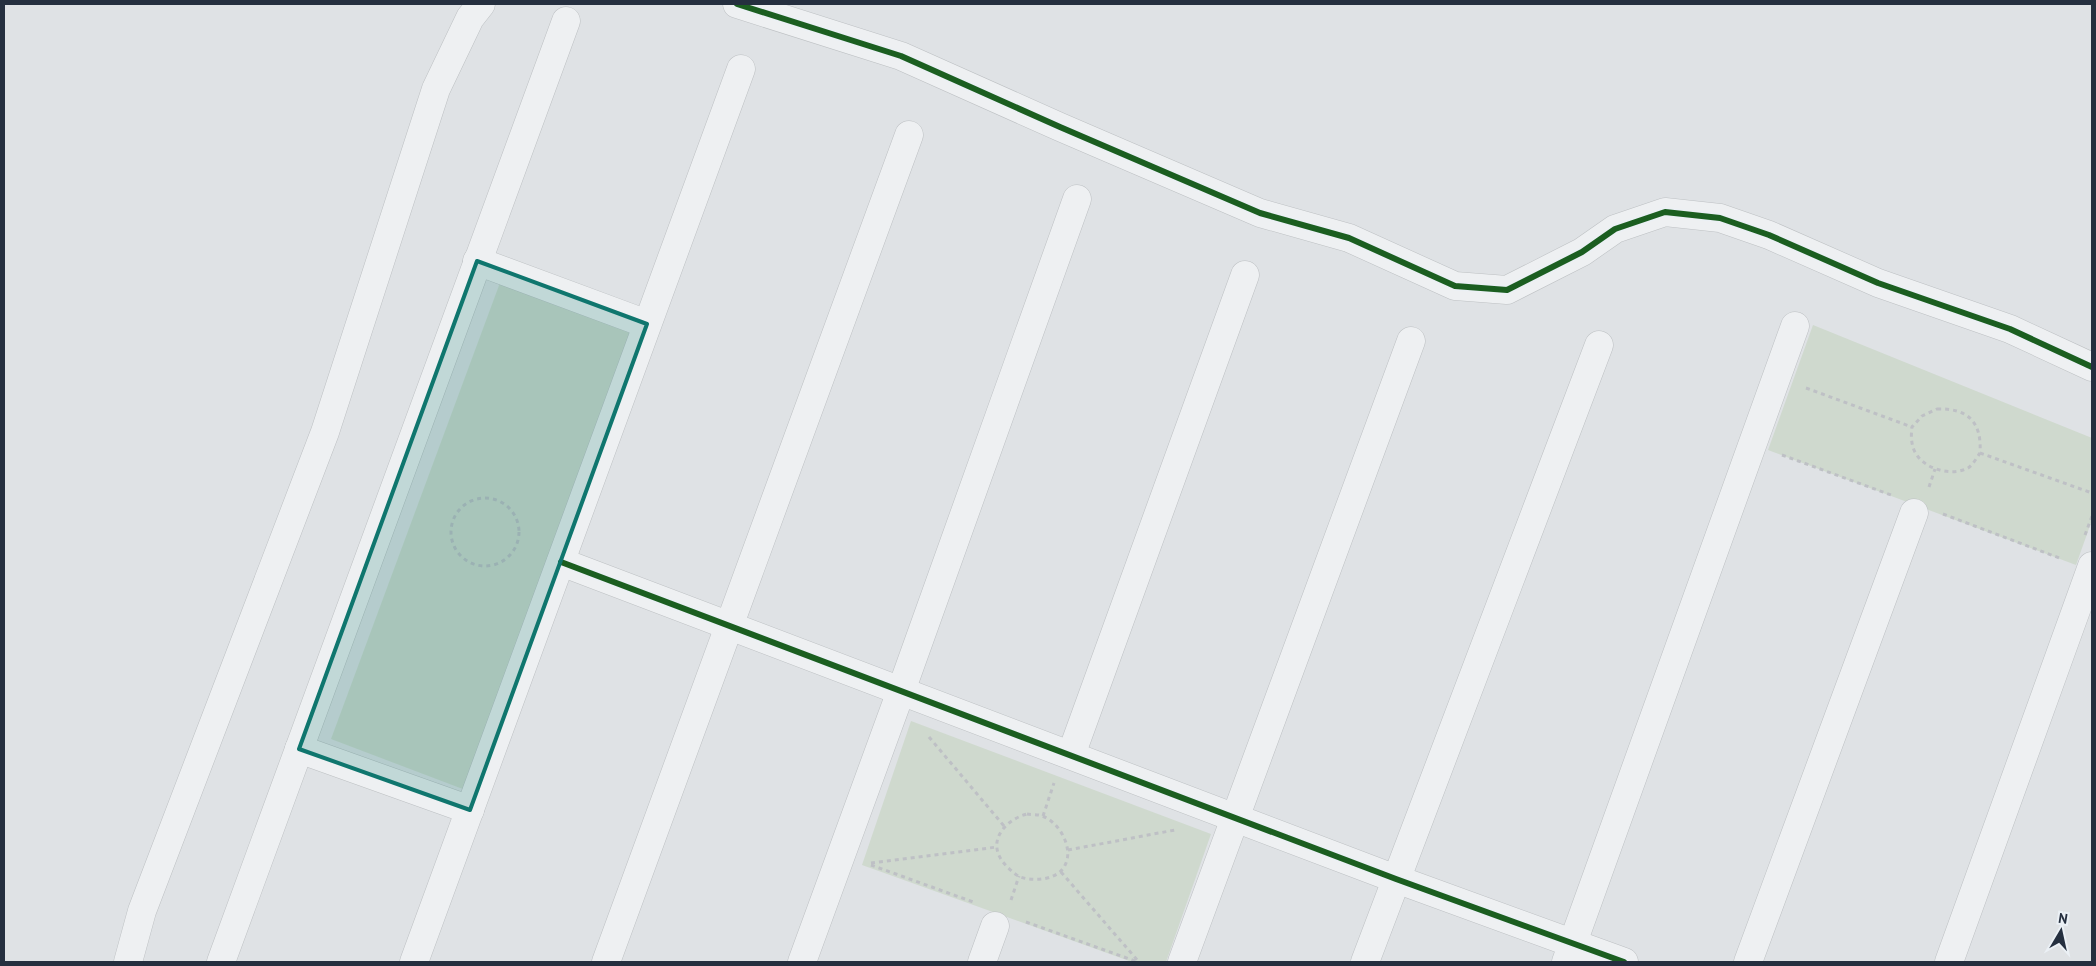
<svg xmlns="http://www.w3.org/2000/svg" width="2096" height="966" viewBox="0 0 2096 966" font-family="'PT Sans',sans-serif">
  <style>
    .green { fill: #cfd9ce }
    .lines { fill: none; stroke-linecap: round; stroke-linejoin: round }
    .street-casing { stroke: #bdc0c3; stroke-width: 29 }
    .path { stroke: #bec0c5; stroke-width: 3; stroke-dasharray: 4 4; stroke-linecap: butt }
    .street { stroke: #eef0f2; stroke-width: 28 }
    .cycleway-casing { stroke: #ebf0f5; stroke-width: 9 }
    .cycleway { stroke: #1b5e20; stroke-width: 6 }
    .marked { fill: #0f766e; fill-opacity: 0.2; stroke: #0f766e; stroke-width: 4; stroke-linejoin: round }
  </style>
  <rect width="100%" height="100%" fill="#dfe2e5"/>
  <g class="green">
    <polygon points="501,280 633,330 468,791 331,739"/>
    <polygon points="1813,325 2092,438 2092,520 2076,565 1768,450"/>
    <polygon points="911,721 1211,834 1166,962 1132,962 862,865"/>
  </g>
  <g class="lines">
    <defs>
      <g id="street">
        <polyline points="737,4 901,56 1060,127 1260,213 1349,238 1455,286 1507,290 1582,252 1615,229 1665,212 1720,218 1769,235 1878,283 2010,329 2092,367"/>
        <polyline points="477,261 647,324"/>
        <polyline points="561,562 1396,879 1624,962"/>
        <polyline points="299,749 470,810"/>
        <polyline points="1071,755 1245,275"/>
        <polyline points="128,962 142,911 325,432 436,89 470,18 481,4"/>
        <polyline points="221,962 566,21"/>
        <polyline points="414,962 741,69"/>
        <polyline points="606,962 909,135"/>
        <polyline points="802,962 901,691 1077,199"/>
        <polyline points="982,962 995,926"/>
        <polyline points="1182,962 1411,341"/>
        <polyline points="1365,962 1599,345"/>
        <polyline points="1566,962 1795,326"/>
        <polyline points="1748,962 1914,513"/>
        <polyline points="1949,962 2092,566"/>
      </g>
    </defs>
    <use href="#street" class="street-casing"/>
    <g class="path">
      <polyline points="1806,388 1912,427"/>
      <path d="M1937 409C1967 408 1982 421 1980 453 1977 457 1973 465 1968 468 1951 477 1922 469 1914 450 1911 443 1911 434 1912 427L1922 416Z"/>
      <polyline points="1980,453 2092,493"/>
      <polyline points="1782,455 1891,495"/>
      <polyline points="1929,487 1935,469"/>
      <circle cx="485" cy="532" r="34"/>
      <polyline points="1943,514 2062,559"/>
      <polyline points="2085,535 2092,516"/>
      <polyline points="929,737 1004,826"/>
      <path d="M1027 814C1032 815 1038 814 1042 816 1058 821 1073 846 1066 863 1060 880 1035 882 1020 877 1014 874 1007 867 1003 862 986 840 1007 819 1027 814Z"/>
      <polyline points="1043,816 1054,783"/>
      <polyline points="1068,850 1175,830"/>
      <polyline points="871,863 997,847"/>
      <polyline points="871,865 976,903"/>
      <polyline points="1061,872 1139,962"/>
      <polyline points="1011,900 1019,876"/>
      <polyline points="1026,922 1138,962"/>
    </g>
    <use href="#street" class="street"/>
    <defs>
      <g id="cycleway">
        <polyline points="737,4 901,56 1060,127 1260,213 1349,238 1455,286 1507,290 1582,252 1615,229 1665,212 1720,218 1769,235 1878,283 2010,329 2092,367"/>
        <polyline points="561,562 1396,879 1624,962"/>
      </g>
    </defs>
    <use href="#cycleway" class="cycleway-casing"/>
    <use href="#cycleway" class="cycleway"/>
  </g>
  <path class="marked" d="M477 261 647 324 470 810 299 749Z"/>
  <rect width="2096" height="966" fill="none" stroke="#252f3f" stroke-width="10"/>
  <g transform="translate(2061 931) rotate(9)" stroke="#ebf0f5" stroke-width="4" paint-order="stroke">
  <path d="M0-4L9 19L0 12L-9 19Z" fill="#252f3f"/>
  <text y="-8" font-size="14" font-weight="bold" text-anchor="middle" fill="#252f3f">N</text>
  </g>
</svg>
